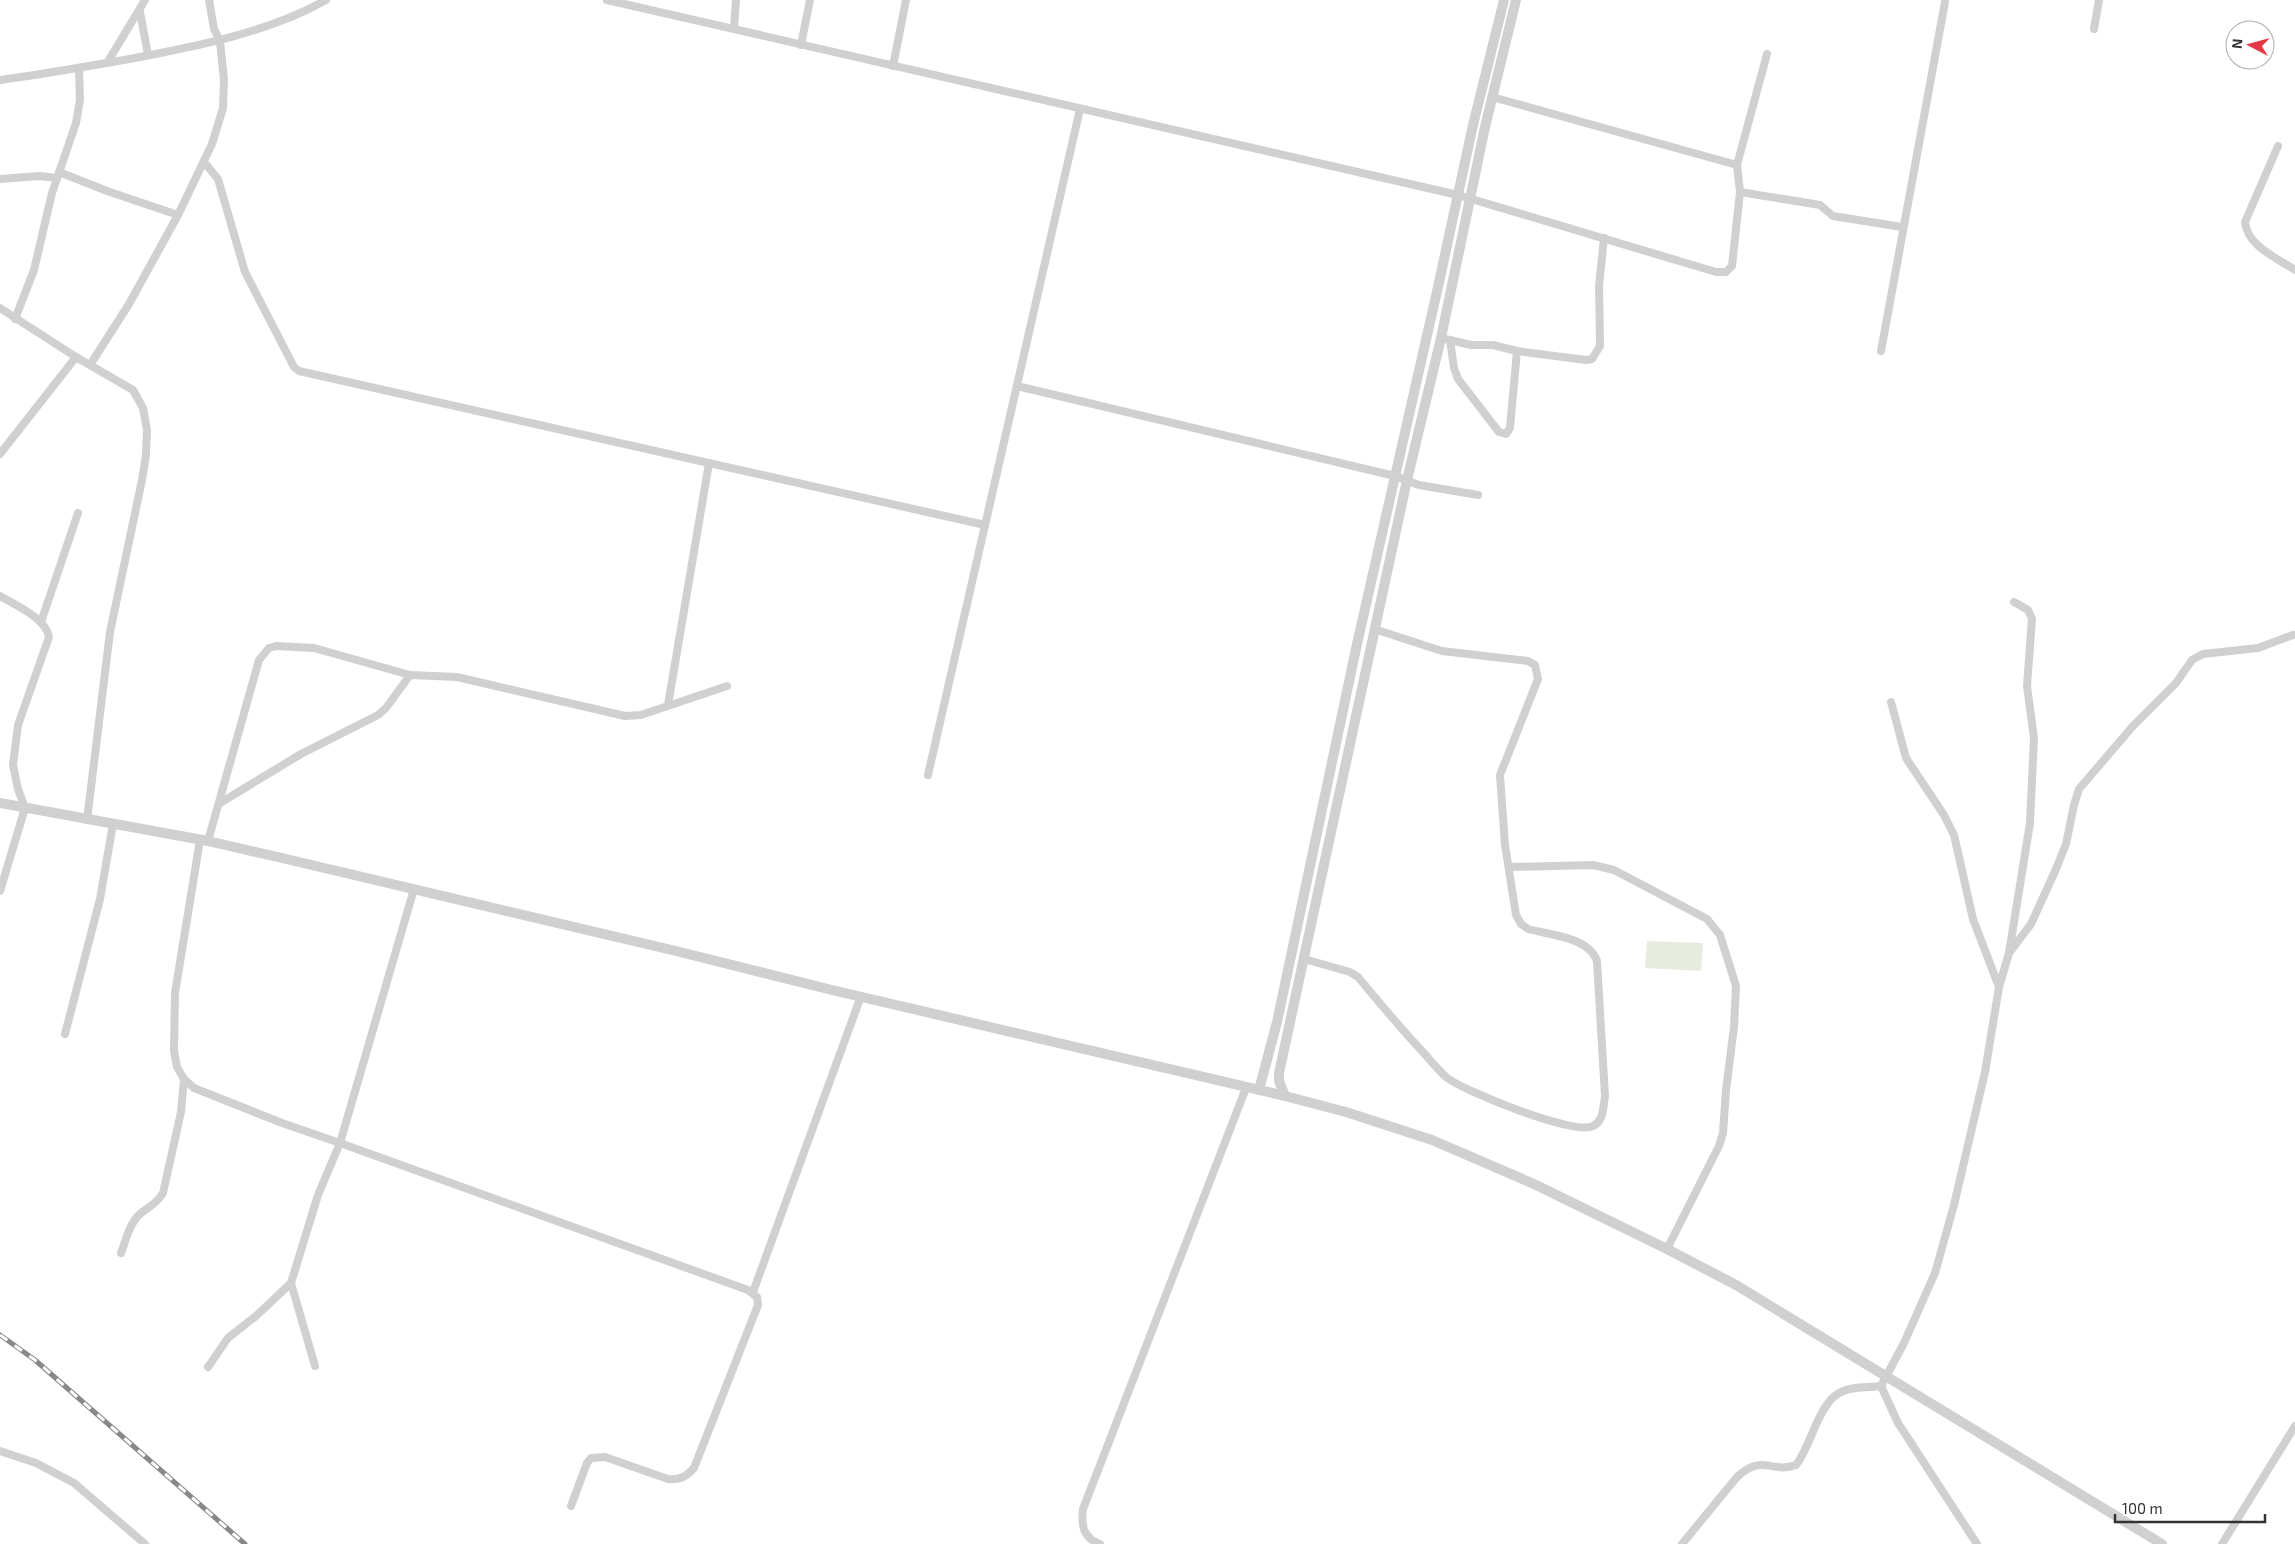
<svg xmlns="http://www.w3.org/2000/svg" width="2295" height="1544" viewBox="0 0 2295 1544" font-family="'Exo 2',sans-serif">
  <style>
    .garden { fill: #e6ecdf }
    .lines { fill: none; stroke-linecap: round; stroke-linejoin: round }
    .minor { stroke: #d0d0d0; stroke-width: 8 }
    .tertiary { stroke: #d0d0d0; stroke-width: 10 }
    .rail-casing { stroke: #888; stroke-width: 5 }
    .rail { stroke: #fff; stroke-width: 3; stroke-dasharray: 9; stroke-linecap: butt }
  </style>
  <rect width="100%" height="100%" fill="#fff"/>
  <polygon class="garden" points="1647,941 1703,943 1701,971 1645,968"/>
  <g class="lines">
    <g class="minor">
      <polyline points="607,0 1458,195 1716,272 1726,272 1732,266 1740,192"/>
      <polyline points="140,12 148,55"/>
      <polyline points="734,29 736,0"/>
      <polyline points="2094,29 2099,0"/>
      <polyline points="801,45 810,0"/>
      <polyline points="107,63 145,0"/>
      <polyline points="893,66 906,0"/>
      <path d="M0 80C45 74 90 66 135 58 197 46 270 32 326 0"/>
      <polyline points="1492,97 1737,165 1767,54"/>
      <path d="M2278 146 2245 222C2247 246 2277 258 2295 270"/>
      <polyline points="204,162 218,179 245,272 294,367 299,371 985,525"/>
      <polyline points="1737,165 1740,192 1820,205 1833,216 1902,227"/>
      <polyline points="59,172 107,191 178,215"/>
      <polyline points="0,179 39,176 57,178"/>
      <polyline points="0,308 76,357 133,390 143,408 147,430 146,455 142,480 110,632 87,820"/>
      <polyline points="15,319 34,270 52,193 76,123 80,100 79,69"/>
      <polyline points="1441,338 1471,345 1493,345 1517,351 1586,360 1592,359 1600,346 1599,286 1604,238"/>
      <polyline points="1450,340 1454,368 1458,379 1499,432 1506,434 1510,428 1517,351"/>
      <polyline points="1881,351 1945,2"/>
      <polyline points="90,365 129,304 178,215 212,144 223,108 224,80 220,41 214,29 209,0"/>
      <polyline points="1017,386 1395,476 1419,485 1478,495"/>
      <polyline points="0,454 76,357"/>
      <path d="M0 596C15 605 46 618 49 637L18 725 13 765 18 789 25 808 0 891"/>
      <polyline points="41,622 78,513"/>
      <polyline points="1891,702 1906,758 1944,815 1954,835 1973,919 1999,987"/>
      <polyline points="668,705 709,463"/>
      <polyline points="928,775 1080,109"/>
      <polyline points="220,803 301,754 378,715 386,708 410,675"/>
      <polyline points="200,840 175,993 174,1051 177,1067 184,1079 194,1088 282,1123 340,1143 318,1195 291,1283 315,1366"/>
      <polyline points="208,841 259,660 269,648 276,646 314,648 410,675 457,677 625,716 641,715 727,686"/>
      <polyline points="1509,867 1593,865 1614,870 1707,919 1720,935 1736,986 1734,1027 1726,1090 1723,1133 1719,1146 1667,1249"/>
      <path d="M414 889 340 1143 748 1290 757 1297 758 1305 694 1468C686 1477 680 1480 668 1479L605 1457 591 1458 587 1463 571 1506"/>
      <polyline points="2009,953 2031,924 2056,869 2066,844 2074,805 2079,789 2133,726 2176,683 2192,660 2203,654 2258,648 2293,635"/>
      <path d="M1304 959 1350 972 1358 977C1379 1002 1400 1028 1423 1052 1430 1060 1438 1070 1446 1077 1463 1091 1575 1136 1593 1126 1604 1121 1603 1107 1605 1096L1597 961C1589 937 1550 935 1528 929L1521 924 1516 915 1505 845 1500 775 1538 679 1535 665 1528 661 1442 651 1374 629"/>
      <polyline points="65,1034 100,899 113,824"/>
      <path d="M121 1253C126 1240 129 1224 140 1214 150 1205 155 1206 163 1193L181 1112 184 1079"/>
      <polyline points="753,1292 861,996"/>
      <polyline points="208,1367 228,1338 256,1316 291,1283"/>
      <polyline points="1881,1386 1898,1423 1977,1544"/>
      <polyline points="0,1451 36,1463 74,1483 145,1544"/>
      <path d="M1100 1544C1083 1538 1081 1525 1083 1509L1246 1088"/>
      <path d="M1682 1544 1737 1477C1763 1453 1771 1474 1796 1465 1811 1446 1818 1405 1839 1393 1851 1386 1868 1388 1881 1386L1904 1343 1935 1273 1954 1205 1985 1072 1999 987 2009 953 2030 823 2034 738 2027 686 2032 619 2028 610 2014 602"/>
      <polyline points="2222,1544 2295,1426"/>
    </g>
    <g class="tertiary">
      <polyline points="0,803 208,841 282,858 676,951 832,990 1285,1096 1346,1112 1432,1140 1534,1184 1667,1249 1736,1285 2162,1544"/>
      <polyline points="1259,1090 1277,1022 1357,644 1438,287 1473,125 1504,0"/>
      <polyline points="1285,1096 1279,1081 1279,1073 1407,480 1441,338 1485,127 1516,0"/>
    </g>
    <defs>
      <polyline id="rail" points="0,1335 35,1360 245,1544"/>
    </defs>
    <use href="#rail" class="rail-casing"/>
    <use href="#rail" class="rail"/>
  </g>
  <g transform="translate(2250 45) rotate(276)"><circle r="24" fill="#ffffff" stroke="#adadad"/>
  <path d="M0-4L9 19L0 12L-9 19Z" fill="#e63946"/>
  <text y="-8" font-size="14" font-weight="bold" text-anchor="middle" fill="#333333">N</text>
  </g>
  <path d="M2115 1514v8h150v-8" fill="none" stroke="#333333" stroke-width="2.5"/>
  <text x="2122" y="1514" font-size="15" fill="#333333" stroke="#ffffff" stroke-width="4" paint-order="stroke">100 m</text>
</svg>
